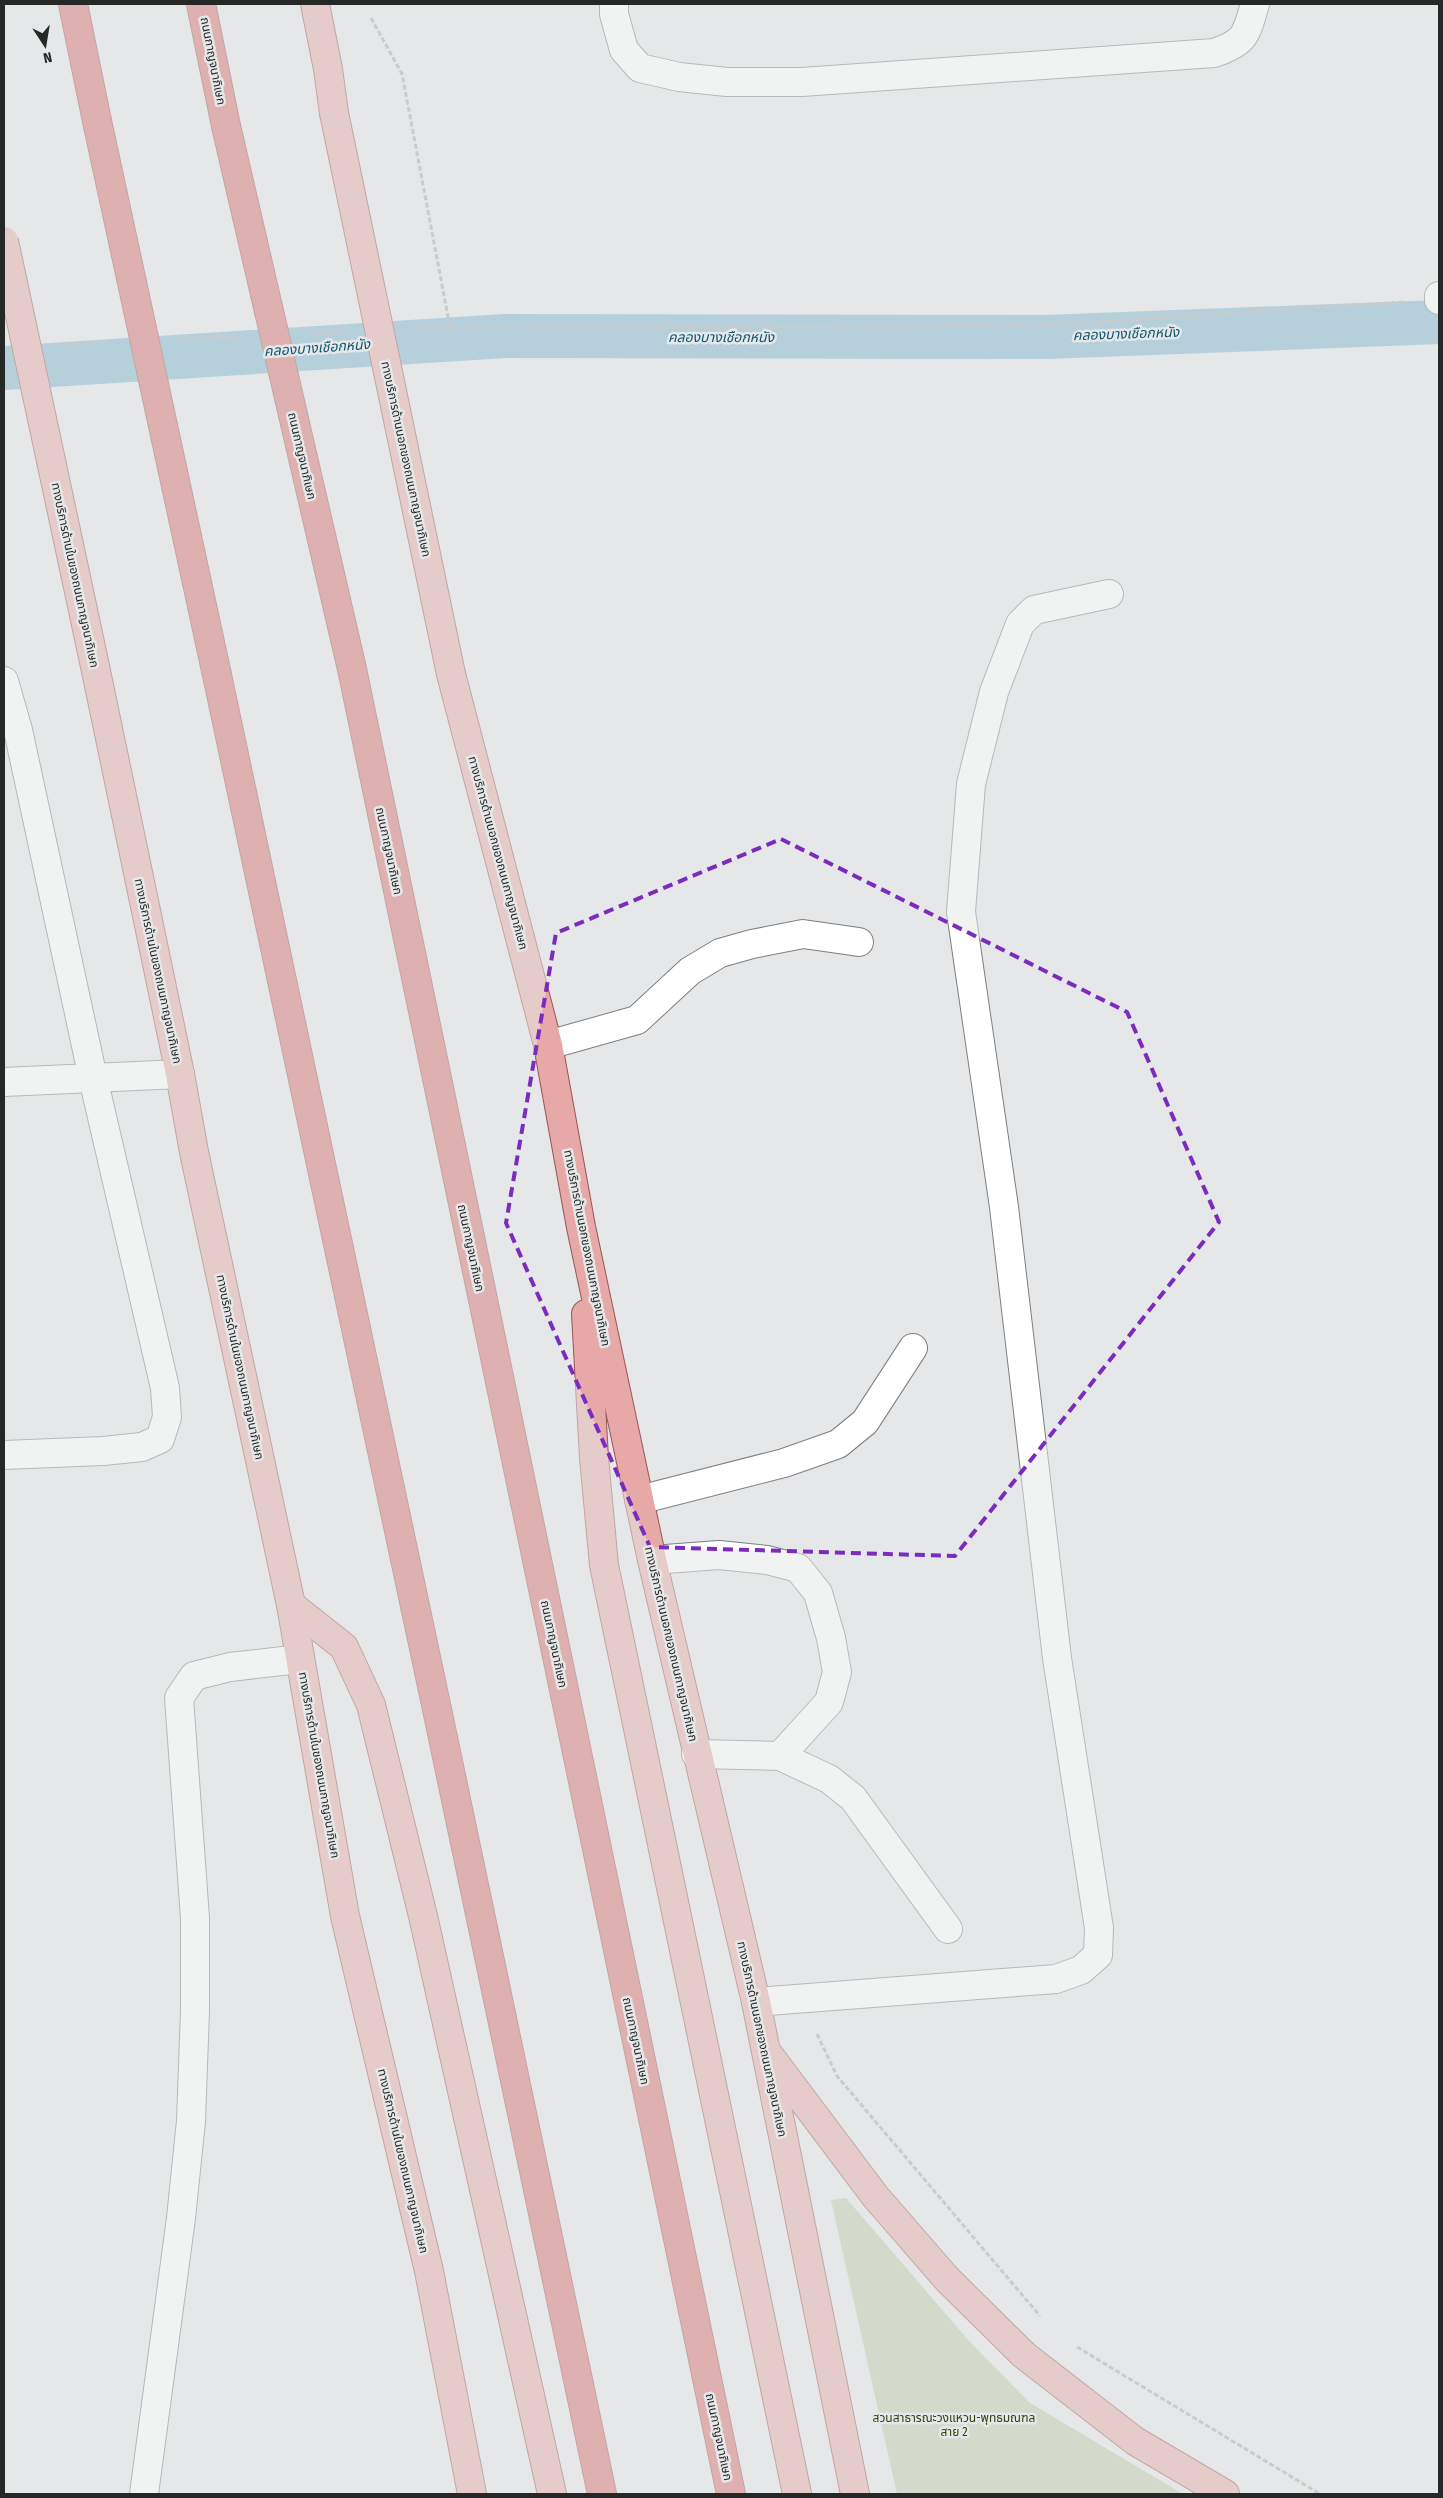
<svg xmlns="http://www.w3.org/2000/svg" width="1443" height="2498" viewBox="0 0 1443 2498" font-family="'Fira Sans Condensed','Noto Sans Thai',sans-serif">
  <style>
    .green { fill: #bdcaa9 }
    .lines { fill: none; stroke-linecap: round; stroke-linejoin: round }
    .canal { stroke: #7ab2cc; stroke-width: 44 }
    .minor-casing { stroke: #7e7f80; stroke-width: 30 }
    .major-casing { stroke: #955; stroke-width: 30 }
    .highway-casing { stroke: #955; stroke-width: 30 }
    .path { stroke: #a9aaab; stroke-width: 3; stroke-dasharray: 5 2.5; stroke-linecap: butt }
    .minor { stroke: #fff; stroke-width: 28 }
    .major { stroke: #e7a8a8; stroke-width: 28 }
    .highway { stroke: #d76e6e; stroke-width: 28 }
    .major-bridge-casing { stroke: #955; stroke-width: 30; stroke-linecap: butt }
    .highway-bridge-casing { stroke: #955; stroke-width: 30; stroke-linecap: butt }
    .major-bridge { stroke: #e7a8a8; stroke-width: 28 }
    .highway-bridge { stroke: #d76e6e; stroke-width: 28 }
    .marked { fill: none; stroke: #7b2cbf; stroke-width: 4; stroke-dasharray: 10 6; stroke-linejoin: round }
    .labels { text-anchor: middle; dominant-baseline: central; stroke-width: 5; stroke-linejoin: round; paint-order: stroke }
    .street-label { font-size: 12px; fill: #262727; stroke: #e6e7e8 }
    .park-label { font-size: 12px; fill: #30410b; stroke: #e6e7e8 }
    .water-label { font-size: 14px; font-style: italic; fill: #0d5672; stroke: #e6e7e8 }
  </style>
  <rect width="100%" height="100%" fill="#e6e7e8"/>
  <polygon class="green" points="846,2198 970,2342 1030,2403 1183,2494 897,2494 831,2200"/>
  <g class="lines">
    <polyline class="canal" points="4,368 505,336 1046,337 1439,322"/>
    <defs>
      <g id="minor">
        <path d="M614 4V14L624 50 640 68 679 77 727 82H802L1214 53C1246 42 1246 35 1255 4"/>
        <polyline points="1439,300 1439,296"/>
        <polyline points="4,681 18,730 93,1078 165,1388 167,1417 160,1439 142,1447 103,1451 4,1455"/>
        <polyline points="548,1045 637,1020 690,971 720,953 752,944 803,934 859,942"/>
        <polyline points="4,1082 180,1074"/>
        <polyline points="639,1500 784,1463 838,1444 865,1422 913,1348"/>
        <polyline points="652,1560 719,1555 767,1560 798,1568 818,1593 831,1638 837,1672 829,1702 780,1756"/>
        <polyline points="696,1754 780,1756 829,1779 853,1798 948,1929"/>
        <polyline points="756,2002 1056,1979 1081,1970 1098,1955 1099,1928 1057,1658 1004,1207 961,912 971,784 994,692 1020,624 1034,610 1109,594"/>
        <polyline points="144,2494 181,2218 191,2121 195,2011 195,1918 179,1698 194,1676 230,1667 300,1659"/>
      </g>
      <g id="major">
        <polyline points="315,4 328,69 334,113"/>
        <polyline points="96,671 180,1074 194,1152 291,1605 345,1916 429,2271 472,2494"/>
        <polyline points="451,674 548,1045 581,1227 652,1560 756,2002 855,2494"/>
        <polyline points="586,1314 594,1458 604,1565 797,2494"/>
        <polyline points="291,1605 344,1647 371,1705 423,1916 552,2494"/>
        <polyline points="769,2055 875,2196 947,2279 1024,2355 1135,2441 1225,2494"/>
      </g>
      <g id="highway">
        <polyline points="73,4 97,121"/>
        <polyline points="201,4 226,126"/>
        <polyline points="352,669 731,2494"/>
        <polyline points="217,675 438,1714 602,2494"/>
      </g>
    </defs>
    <use href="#minor" class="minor-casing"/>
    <use href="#major" class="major-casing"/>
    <use href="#highway" class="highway-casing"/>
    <g class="path">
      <polyline points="371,18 402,74 450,327"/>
      <polyline points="416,329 1052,325 1404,302"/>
      <polyline points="312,334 343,332"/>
      <polyline points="182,339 238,337"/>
      <polyline points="62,344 108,342"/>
      <polyline points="817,2034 837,2076 1040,2316"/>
      <polyline points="1077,2347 1320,2494"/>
    </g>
    <use href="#minor" class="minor"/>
    <use href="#major" class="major"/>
    <use href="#highway" class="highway"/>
    <defs>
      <g id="major-bridge">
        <polyline points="334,113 451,674"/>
        <polyline points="4,241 96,671"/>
      </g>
      <g id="highway-bridge">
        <polyline points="97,121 217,675"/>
        <polyline points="226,126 352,669"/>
      </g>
    </defs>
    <use href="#major-bridge" class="major-bridge-casing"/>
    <use href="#highway-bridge" class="highway-bridge-casing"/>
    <use href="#major-bridge" class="major-bridge"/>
    <use href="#highway-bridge" class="highway-bridge"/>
  </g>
  <path d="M0 0H1443V2498H0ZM781 839 1127 1012 1219 1222 955 1556 650 1547 506 1223 556 933Z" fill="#e6e7e8" fill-opacity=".55" fill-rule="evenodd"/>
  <path class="marked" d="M781 839 1127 1012 1219 1222 955 1556 650 1547 506 1223 556 933Z"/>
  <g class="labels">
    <g class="street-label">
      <text transform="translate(213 61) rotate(79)">ถนนกาญจนาภิเษก</text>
      <text transform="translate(302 456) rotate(77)">ถนนกาญจนาภิเษก</text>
      <text transform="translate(406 459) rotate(78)">ทางบริการด้านนอกของถนนกาญจนาภิเษก</text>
      <text transform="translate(75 575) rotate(78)">ทางบริการด้านในของถนนกาญจนาภิเษก</text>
      <text transform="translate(389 851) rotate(78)">ถนนกาญจนาภิเษก</text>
      <text transform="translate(498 853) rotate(75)">ทางบริการด้านนอกของถนนกาญจนาภิเษก</text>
      <text transform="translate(158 971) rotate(78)">ทางบริการด้านในของถนนกาญจนาภิเษก</text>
      <text transform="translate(471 1248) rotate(78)">ถนนกาญจนาภิเษก</text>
      <text transform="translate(587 1248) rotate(79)">ทางบริการด้านนอกของถนนกาญจนาภิเษก</text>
      <text transform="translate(240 1367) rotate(78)">ทางบริการด้านในของถนนกาญจนาภิเษก</text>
      <text transform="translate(554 1644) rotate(78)">ถนนกาญจนาภิเษก</text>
      <text transform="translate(671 1644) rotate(77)">ทางบริการด้านนอกของถนนกาญจนาภิเษก</text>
      <text transform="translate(319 1765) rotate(80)">ทางบริการด้านในของถนนกาญจนาภิเษก</text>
      <text transform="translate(762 2039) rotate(78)">ทางบริการด้านนอกของถนนกาญจนาภิเษก</text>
      <text transform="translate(636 2041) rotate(78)">ถนนกาญจนาภิเษก</text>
      <text transform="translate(403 2161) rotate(77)">ทางบริการด้านในของถนนกาญจนาภิเษก</text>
      <text transform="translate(719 2437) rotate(78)">ถนนกาญจนาภิเษก</text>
    </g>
    <g class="park-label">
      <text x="954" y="2418">สวนสาธารณะวงแหวน-พุทธมณฑล<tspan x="954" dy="14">สาย 2</tspan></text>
    </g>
    <g class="water-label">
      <text transform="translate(1126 334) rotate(-2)">คลองบางเชือกหนัง</text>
      <text x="721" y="337">คลองบางเชือกหนัง</text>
      <text transform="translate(317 348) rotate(-4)">คลองบางเชือกหนัง</text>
    </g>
  </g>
  <rect width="1443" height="2498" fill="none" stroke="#262727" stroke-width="10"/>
  <g transform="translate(45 45) rotate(168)" stroke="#e6e7e8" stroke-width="4" paint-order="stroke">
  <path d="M0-4L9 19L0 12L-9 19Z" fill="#262727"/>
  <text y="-8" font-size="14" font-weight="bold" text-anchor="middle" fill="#262727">N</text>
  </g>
</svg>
